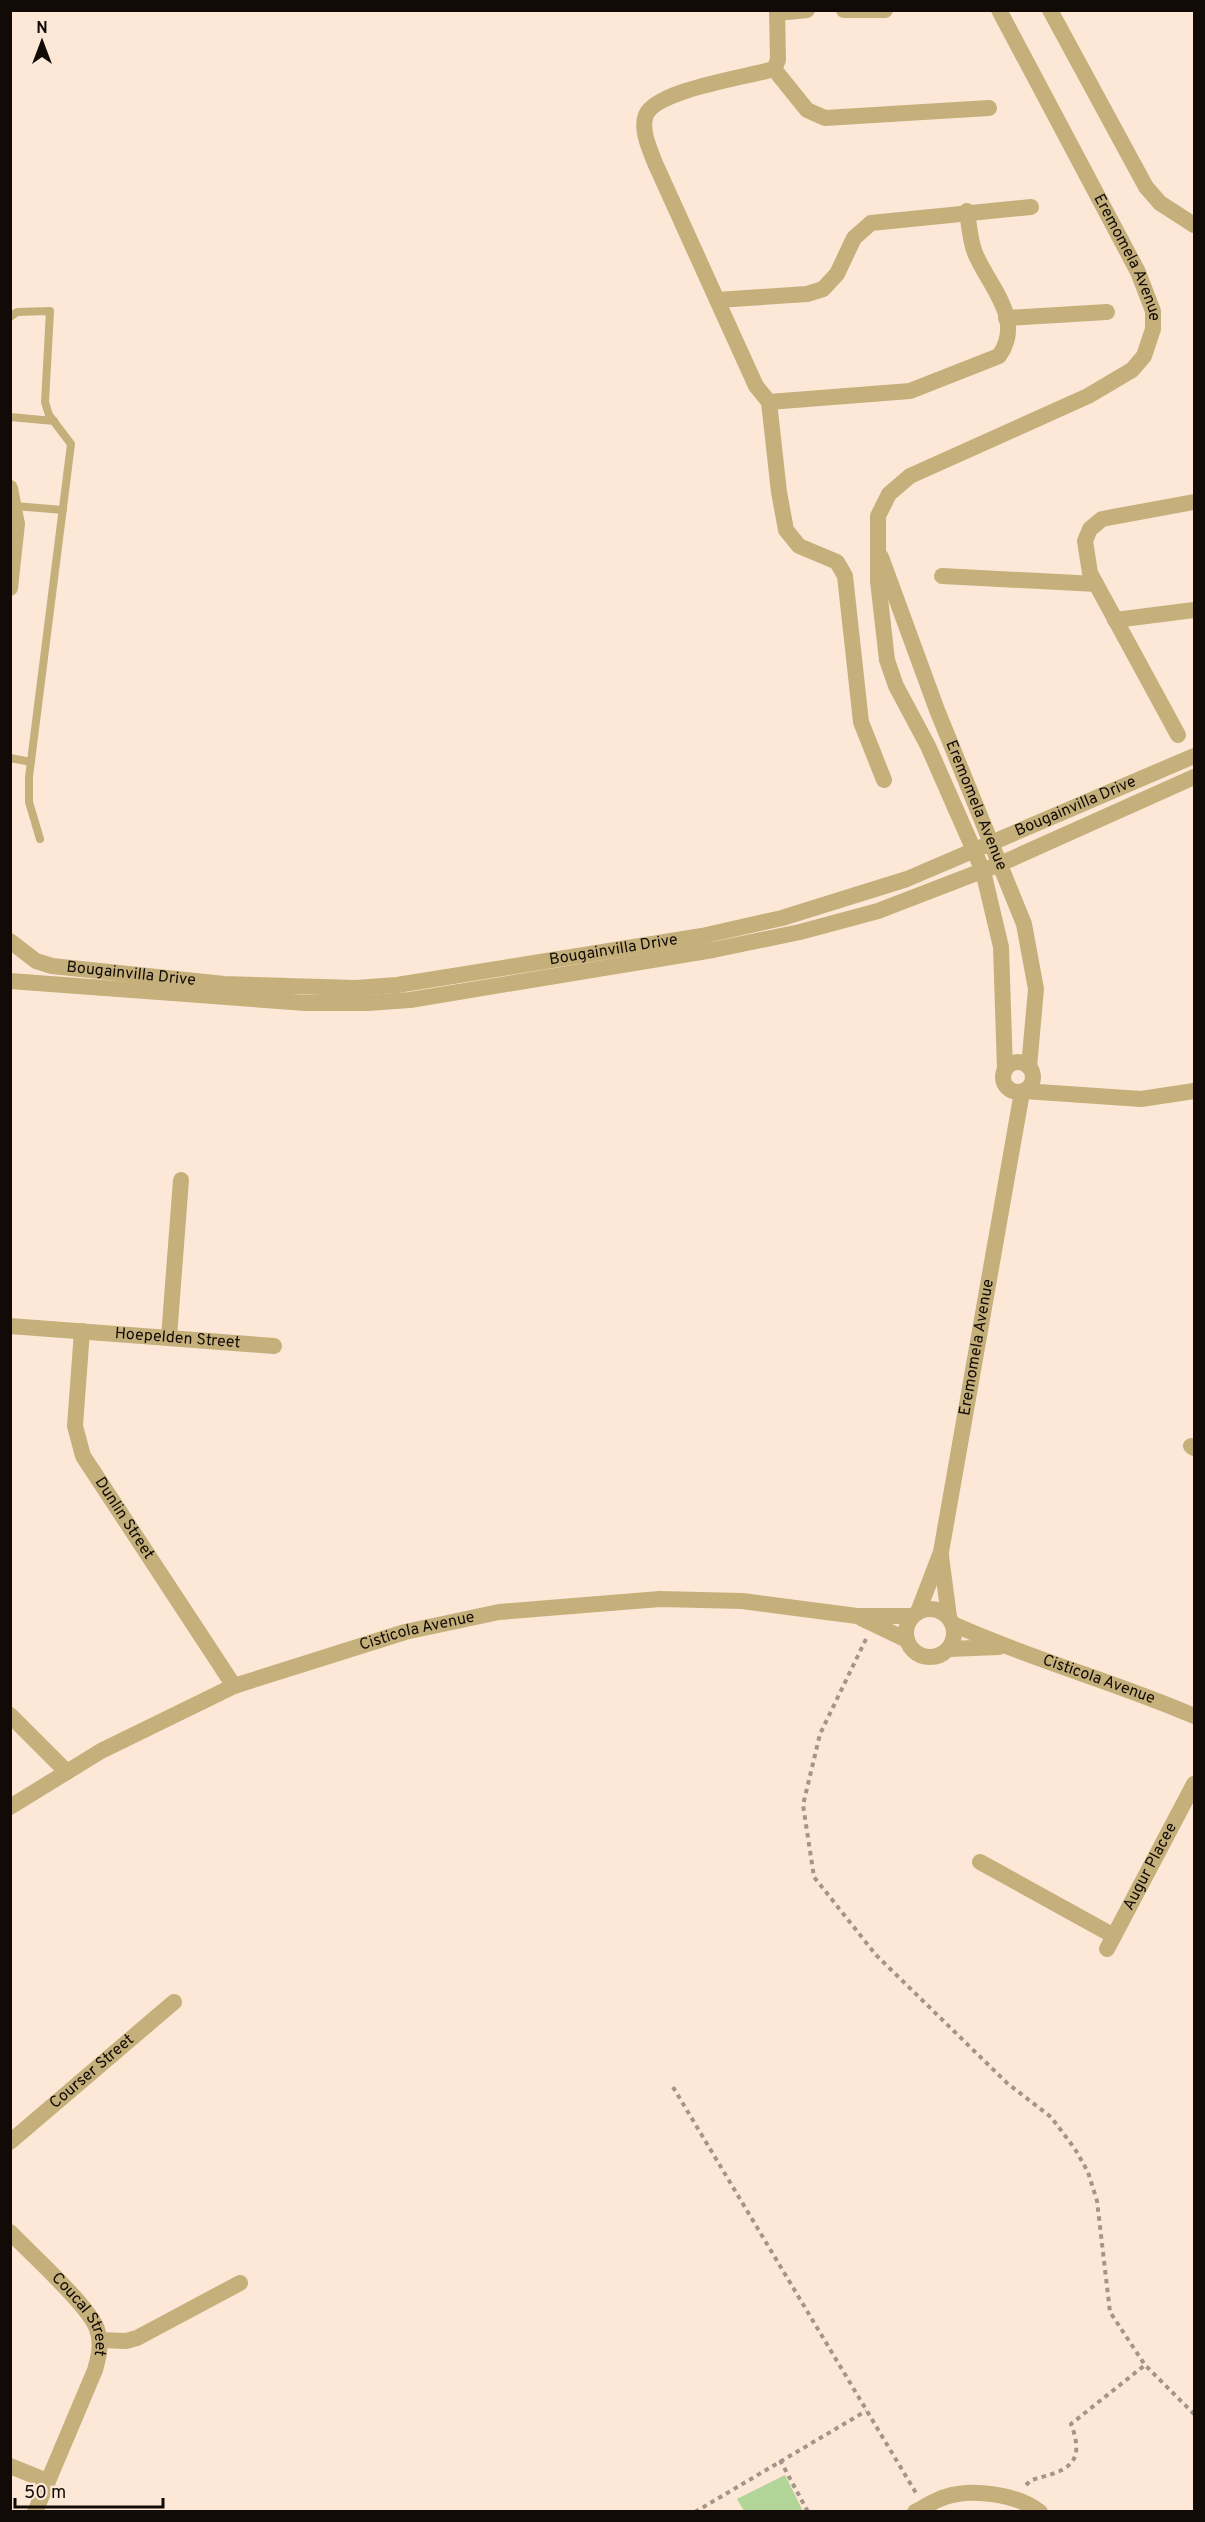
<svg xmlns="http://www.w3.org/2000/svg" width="1205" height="2522" viewBox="0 0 1205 2522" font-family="Overpass,sans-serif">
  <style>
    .green { fill: #b1d497 }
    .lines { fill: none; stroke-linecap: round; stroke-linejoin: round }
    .path { stroke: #a49489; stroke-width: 4; stroke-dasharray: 4.5 4.5; stroke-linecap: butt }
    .lane { stroke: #c5b07c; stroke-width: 8 }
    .street { stroke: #c5b07c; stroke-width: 16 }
    .labels { text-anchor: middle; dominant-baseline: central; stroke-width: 4.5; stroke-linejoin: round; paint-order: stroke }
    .street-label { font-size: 16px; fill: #110a06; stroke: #fde8d8 }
  </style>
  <rect width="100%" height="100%" fill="#fde8d8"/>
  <polygon class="green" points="785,2475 803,2511 744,2511 737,2499"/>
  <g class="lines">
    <g class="path">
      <polyline points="866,1639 820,1734 803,1805 814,1877 876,1955 1007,2083 1051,2117 1075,2149 1088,2172 1097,2201 1110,2312 1145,2365 1194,2414"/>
      <polyline points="673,2087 916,2493"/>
      <polyline points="780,2460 808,2512"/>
      <path d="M1026 2485 1031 2480C1065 2471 1087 2466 1071 2424L1145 2365"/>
      <polyline points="695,2512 866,2411"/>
    </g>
    <g class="lane">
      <polyline points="10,317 17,312 50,311 45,402 49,415 71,444 29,777 29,802 40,839"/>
      <polyline points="10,417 54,421"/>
      <polyline points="15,506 63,510"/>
      <polyline points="10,758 31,762"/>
    </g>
    <g class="street">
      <path d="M777 10 778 60 774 69C747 77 656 90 646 115 640 129 650 150 655 163L717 300 807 294 823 289 837 274 854 238 871 223 1031 207"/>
      <polyline points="844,10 885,10"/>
      <path id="s1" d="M999 10 1138 272 1153 311V329L1144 356 1132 370 1088 396 910 476 889 494 878 516V581L887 660 896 686 928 746 983 871 1001 947 1005 1070"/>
      <polyline points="1050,10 1146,187 1160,203 1194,225"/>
      <polyline points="777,13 807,10"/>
      <polyline points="774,69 807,110 825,118 989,108"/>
      <polyline points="717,300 756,386 769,402 779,492 786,530 799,546 837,562 845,576 861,722 884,780"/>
      <polyline points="1006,318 1107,312"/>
      <path d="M769 402 910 391 999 356C1025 319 989 287 975 253 970 240 969 225 967 211"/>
      <polyline points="10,488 17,524 10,588"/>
      <path id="s2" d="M881 557 937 710 1024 924 1036 989 1029 1067"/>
      <polyline points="942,576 1096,584"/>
      <polyline points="1115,620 1194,610"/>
      <polyline points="1178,735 1090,573 1085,541 1090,529 1102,519 1194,502"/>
      <path id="s3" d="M10 941 36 961 52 966 224 984 356 988 397 985 702 936 782 918 907 879 1194 756"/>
      <polyline points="10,981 305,1003 368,1003 410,1000 713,950 800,932 878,911 1000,864 1194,777"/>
      <circle cx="1018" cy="1077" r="15"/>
      <polyline points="1024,1091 1141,1099 1194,1091"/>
      <path id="s4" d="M10 1326 274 1346"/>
      <path id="s5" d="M82 1331 75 1426 83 1456 234 1686"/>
      <polyline points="169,1337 181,1180"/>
      <polyline points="1191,1446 1194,1448"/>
      <polyline points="941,1556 949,1617"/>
      <circle cx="930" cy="1633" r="24"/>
      <path id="s6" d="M918 1612 941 1552 1022 1092"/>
      <polyline points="861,1618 907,1640"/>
      <path id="s7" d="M953 1624C1032 1660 1116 1682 1194 1716"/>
      <polyline points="949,1649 999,1647"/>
      <polyline points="10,1715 67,1772"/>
      <path id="s8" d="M10 1807 101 1751 234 1686 405 1632 499 1612 660 1599 742 1601 857 1616H912"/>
      <polyline points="980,1862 1114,1936"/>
      <path id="s9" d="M1107 1949 1194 1784"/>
      <path id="s10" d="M10 2142 174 2002"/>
      <path id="s11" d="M10 2232C30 2253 89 2306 97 2329 102 2343 99 2356 95 2370L35 2512"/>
      <polyline points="100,2340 126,2341 137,2338 240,2283"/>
      <polyline points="10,2466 47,2481"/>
      <path d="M915 2512C925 2507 935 2500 945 2497 972 2488 1017 2494 1040 2512"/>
    </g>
  </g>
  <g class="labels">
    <g class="street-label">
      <text stroke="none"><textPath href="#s1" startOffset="279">Eremomela Avenue</textPath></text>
      <text stroke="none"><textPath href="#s2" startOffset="266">Eremomela Avenue</textPath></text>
      <text stroke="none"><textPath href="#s3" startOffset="1101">Bougainvilla Drive</textPath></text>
      <text stroke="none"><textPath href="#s3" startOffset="615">Bougainvilla Drive</textPath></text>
      <text stroke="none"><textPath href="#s3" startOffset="129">Bougainvilla Drive</textPath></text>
      <text stroke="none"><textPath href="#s4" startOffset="168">Hoepelden Street</textPath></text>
      <text stroke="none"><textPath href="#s6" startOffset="272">Eremomela Avenue</textPath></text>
      <text stroke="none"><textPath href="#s5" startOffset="201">Dunlin Street</textPath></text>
      <text stroke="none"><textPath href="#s8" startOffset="446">Cisticola Avenue</textPath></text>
      <text stroke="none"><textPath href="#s7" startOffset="156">Cisticola Avenue</textPath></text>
      <text stroke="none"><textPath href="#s9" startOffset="93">Augur Placee</textPath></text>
      <text stroke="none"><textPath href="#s10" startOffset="108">Courser Street</textPath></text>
      <text stroke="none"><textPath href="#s11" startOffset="110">Coucal Street</textPath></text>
    </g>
  </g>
  <rect width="1205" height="2522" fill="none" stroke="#110a06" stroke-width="24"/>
  <g transform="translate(42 42)" stroke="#fde8d8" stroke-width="4.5" paint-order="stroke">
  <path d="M0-4.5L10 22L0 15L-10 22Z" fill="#110a06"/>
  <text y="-9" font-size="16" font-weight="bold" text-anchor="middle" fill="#110a06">N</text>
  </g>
  <path d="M15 2498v9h148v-9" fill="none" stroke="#110a06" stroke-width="3"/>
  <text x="24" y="2498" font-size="18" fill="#110a06" stroke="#fde8d8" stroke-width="4.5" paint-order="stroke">50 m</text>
</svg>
